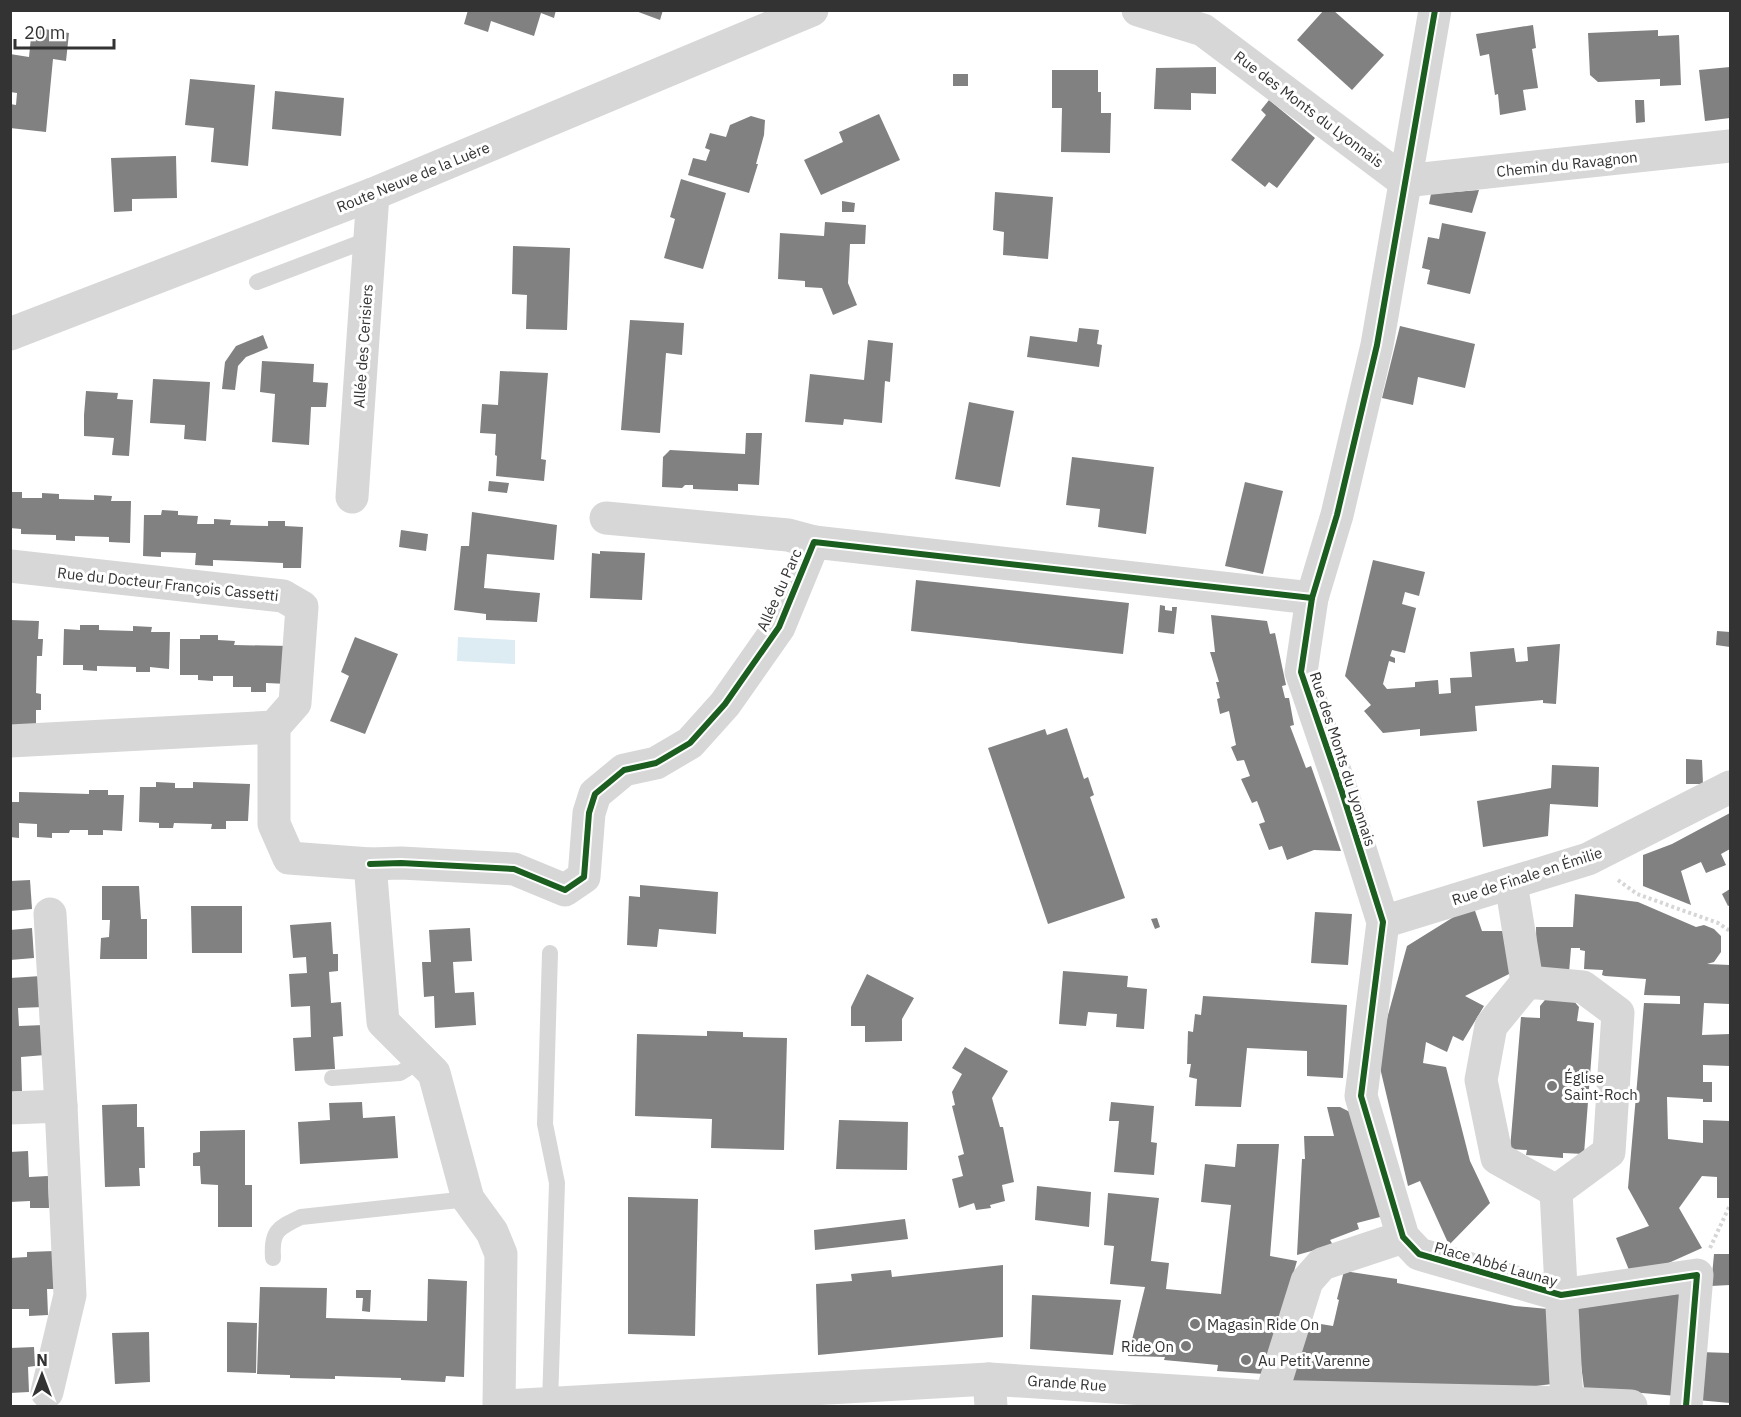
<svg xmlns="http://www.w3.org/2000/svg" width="1741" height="1417" viewBox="0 0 1741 1417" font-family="'IBM Plex Sans',sans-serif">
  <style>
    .water { fill: #ddebf3 }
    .building { fill: #818181 }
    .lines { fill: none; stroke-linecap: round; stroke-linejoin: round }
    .path { stroke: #d6d6d6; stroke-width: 4; stroke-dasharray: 3 3; stroke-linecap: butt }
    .service { stroke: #d7d7d7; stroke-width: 16 }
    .minor { stroke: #d7d7d7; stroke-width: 33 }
    .tertiary { stroke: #d7d7d7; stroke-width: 33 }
    .cycleway-casing { stroke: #fff; stroke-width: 10 }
    .cycleway { stroke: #1b5e20; stroke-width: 6 }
    .poi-dot { fill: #7a7a7a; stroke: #fff; stroke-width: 2 }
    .labels { text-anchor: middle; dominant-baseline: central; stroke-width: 6; stroke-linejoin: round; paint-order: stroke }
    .street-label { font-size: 15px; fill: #333; stroke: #fff }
    .poi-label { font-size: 15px; fill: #333; stroke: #fff; text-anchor: start }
  </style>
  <rect width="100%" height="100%" fill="#fff"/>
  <polygon class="water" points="458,637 515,640 515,664 457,661"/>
  <g class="building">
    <polygon points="468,10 556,10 554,18 541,13 534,36 491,21 488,32 464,24"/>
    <polygon points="633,10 663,10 660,20"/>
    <polygon points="1324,10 1333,10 1384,55 1352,90 1297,40"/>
    <polygon points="1533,25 1536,48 1532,49 1538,88 1523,90 1526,110 1500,115 1498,94 1495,95 1489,54 1480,56 1476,34"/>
    <polygon points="32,27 69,33 66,61 53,59 46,132 10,128 10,104 16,105 17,93 10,92 10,54 29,57"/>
    <polygon points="1658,30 1658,36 1679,35 1681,85 1660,86 1660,79 1598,82 1590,75 1588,33"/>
    <polygon points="1216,67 1216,94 1191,93 1191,110 1154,109 1156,68"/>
    <polygon points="1730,67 1730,118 1705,121 1699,70"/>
    <polygon points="1052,70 1098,70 1098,92 1101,92 1101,113 1111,113 1110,153 1061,152 1062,108 1052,108"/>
    <rect x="953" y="74" width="15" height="12"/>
    <polygon points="190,79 255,85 248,166 211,162 214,128 185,125"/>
    <polygon points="275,91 344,98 341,136 272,129"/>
    <polygon points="1269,100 1315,138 1277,188 1269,182 1265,187 1231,160 1266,115 1261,110"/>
    <polygon points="1635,100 1644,100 1645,122 1636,123"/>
    <polygon points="879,114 900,160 821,195 804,160 843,142 839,132"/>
    <polygon points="751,116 765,120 764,135 756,164 758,164 749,193 688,175 693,158 706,161 710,150 705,148 710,133 726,137 730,125"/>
    <polygon points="176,156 177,198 132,199 132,211 114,212 111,158"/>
    <polygon points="681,179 726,193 703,269 664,258 675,219 670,217"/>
    <polygon points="1479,190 1472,213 1429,204 1431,194"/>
    <polygon points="995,192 1053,197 1048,259 1003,255 1004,232 993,230"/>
    <polygon points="842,201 855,203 854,212 842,212"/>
    <polygon points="825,222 866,225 865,244 850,244 848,283 857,305 833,315 822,288 805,287 805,281 778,279 780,233 824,236"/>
    <polygon points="1442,223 1486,232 1470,294 1427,284 1430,270 1422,268 1428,237 1439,239"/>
    <polygon points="513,246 570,248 567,330 526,329 527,295 512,294"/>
    <polygon points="630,320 684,323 682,355 666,353 660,433 621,430"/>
    <polygon points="1400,326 1475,344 1465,388 1418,377 1413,405 1382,398"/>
    <polygon points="1079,328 1099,330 1097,344 1102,345 1099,367 1027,357 1030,336 1077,342"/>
    <polygon points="263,335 268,348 246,357 238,366 235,390 222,389 225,362 236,346"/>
    <polygon points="868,340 893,343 890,382 885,381 882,423 844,419 843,425 805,422 810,374 864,380"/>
    <polygon points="262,361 314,364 313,382 328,383 326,407 311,407 309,445 272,442 275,394 260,392"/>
    <polygon points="500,371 548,373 541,459 546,460 544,481 496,476 497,456 495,455 496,434 480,433 482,404 498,405"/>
    <polygon points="153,379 210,382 206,441 184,439 185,425 150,423"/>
    <polygon points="86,391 118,393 117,399 133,400 129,456 112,455 114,438 84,436 84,415"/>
    <polygon points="969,402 1014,411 1000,487 955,479"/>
    <polygon points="746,433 762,433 759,485 738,484 738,491 693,489 693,485 685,485 682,488 662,487 663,457 670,450 745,454"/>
    <polygon points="1072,457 1154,467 1146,534 1098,527 1100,509 1066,505"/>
    <polygon points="489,481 509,483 507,493 488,491"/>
    <polygon points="1245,482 1283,491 1263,574 1225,566"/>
    <polygon points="10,492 22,492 22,498 42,498 42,493 59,494 59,499 94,500 94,495 112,496 111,501 131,501 130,543 109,542 109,537 75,536 75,541 56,540 56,535 21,534 21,529 10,528"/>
    <polygon points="162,510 178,511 178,515 198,516 197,524 214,524 214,519 231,520 230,525 268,526 268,521 285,521 285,526 303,527 301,568 283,568 283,563 213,560 213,566 195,565 196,553 161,552 161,557 143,556 144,515 161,515"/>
    <polygon points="472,512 557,525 554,560 487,554 484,588 540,593 537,622 486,620 486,614 454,610 461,546 469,546"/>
    <polygon points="401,530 428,534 426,551 399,547"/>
    <polygon points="600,551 645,553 642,600 590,598 592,553 600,554"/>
    <polygon points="1373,560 1425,572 1419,596 1405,592 1402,604 1416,608 1405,653 1392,650 1390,656 1395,658 1395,663 1389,661 1383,684 1387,689 1415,687 1415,682 1438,680 1439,694 1451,693 1450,678 1472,677 1470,652 1514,648 1516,662 1528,661 1527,647 1560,644 1556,704 1543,703 1543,700 1475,706 1477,731 1420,736 1420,729 1383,733 1364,711 1371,705 1345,676"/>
    <polygon points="916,580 1129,603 1123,654 911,631"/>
    <polygon points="1160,605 1165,606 1165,610 1172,611 1172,607 1177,607 1174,634 1158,632"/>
    <polygon points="1211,615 1267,621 1270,634 1275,633 1286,685 1282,686 1285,698 1289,698 1294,725 1290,726 1306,768 1311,766 1341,851 1314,850 1287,860 1282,846 1269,850 1259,824 1265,822 1257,801 1252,803 1241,779 1250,776 1244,760 1237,761 1231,747 1236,745 1229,711 1220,714 1217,699 1220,698 1216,682 1219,682 1210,652 1215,652"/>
    <polygon points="10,620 39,621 38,639 43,639 42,656 37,656 36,693 41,694 41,710 36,710 36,727 10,727"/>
    <polygon points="80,625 99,625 99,630 133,631 133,626 152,627 151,632 170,632 169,669 150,667 150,672 136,672 136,667 97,666 97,671 83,670 83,665 63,665 64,629 80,630"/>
    <polygon points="1717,631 1730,632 1730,647 1716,645"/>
    <polygon points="200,635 218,635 218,640 235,641 234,645 289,646 288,684 266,683 266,692 251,692 251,687 233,687 233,676 213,676 213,681 198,680 198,675 180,675 180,639 200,639"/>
    <polygon points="355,637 398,654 365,734 330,721 349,676 341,672"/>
    <polygon points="1067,728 1084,779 1088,777 1094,795 1090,797 1125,898 1048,924 988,748 1045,729 1047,735"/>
    <polygon points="1686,759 1702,760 1703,784 1686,784"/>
    <polygon points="1552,765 1599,767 1598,807 1550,804 1548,836 1483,847 1477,801 1551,788"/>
    <polygon points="156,782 175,783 175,788 193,788 193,782 250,784 248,821 226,821 226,829 211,829 212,824 174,823 173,828 159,828 159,823 139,822 140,787 156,787"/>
    <polygon points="89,790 108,790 108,795 124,795 122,831 103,830 103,835 88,835 88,830 70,830 69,833 52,833 52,838 37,837 37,824 19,823 19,838 10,837 10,802 19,802 19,792 89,794"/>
    <polygon points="1730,813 1730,849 1721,854 1726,865 1706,873 1701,862 1681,871 1691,905 1643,886 1643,855 1672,844"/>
    <polygon points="30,880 32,909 10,911 10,881"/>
    <polygon points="640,885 718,892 716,934 659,929 657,947 627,945 629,896 640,897"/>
    <polygon points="102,886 139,886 141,919 147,919 147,959 100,959 101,938 109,937 110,920 102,920"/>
    <polygon points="1730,889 1730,905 1728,906 1722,894"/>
    <polygon points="1575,894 1638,902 1696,927 1704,925 1714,929 1721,936 1721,952 1714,962 1707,964 1730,965 1730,1004 1704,1003 1702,1035 1730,1034 1730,1066 1703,1065 1703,1082 1712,1082 1712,1102 1703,1102 1703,1099 1667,1097 1668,1139 1703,1143 1703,1120 1730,1121 1729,1198 1717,1198 1717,1177 1702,1176 1679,1208 1702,1248 1664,1265 1629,1270 1616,1238 1649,1226 1628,1188 1644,1003 1680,1004 1680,996 1644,995 1646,979 1605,976 1602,975 1603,970 1584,969 1585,951 1580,950 1580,948 1571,948 1569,973 1537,975 1536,927 1573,927"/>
    <polygon points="1473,905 1482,931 1506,931 1515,971 1465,996 1484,1006 1463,1041 1453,1036 1447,1052 1426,1042 1423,1063 1446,1067 1470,1161 1490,1203 1449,1245 1420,1181 1408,1186 1377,1055 1407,946"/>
    <polygon points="191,906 242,906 242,953 192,953"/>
    <polygon points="1315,912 1352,914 1348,965 1311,963"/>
    <polygon points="1157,918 1160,927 1155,929 1151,919"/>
    <polygon points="331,922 333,954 338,954 338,971 329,972 331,1003 341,1002 343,1036 333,1037 335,1069 295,1071 293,1038 311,1037 310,1006 291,1007 289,974 307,973 306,957 293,958 290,925"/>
    <polygon points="32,928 34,958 10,960 10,930"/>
    <polygon points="470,928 472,961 453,962 454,978 455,993 474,992 476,1025 435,1028 434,996 424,997 422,962 431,962 429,930"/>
    <polygon points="1063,971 1128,976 1127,987 1147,989 1144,1029 1116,1027 1117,1014 1088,1012 1086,1026 1059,1024"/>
    <polygon points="867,974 914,998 902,1019 902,1041 865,1042 865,1026 851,1026 851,1007"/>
    <polygon points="41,976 43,1007 18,1008 19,1026 44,1025 45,1055 21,1057 22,1091 10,1092 10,978"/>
    <polygon points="1549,995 1571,998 1579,1007 1577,1021 1594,1023 1584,1154 1563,1153 1563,1158 1526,1155 1527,1150 1510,1149 1521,1017 1540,1018 1540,1006"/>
    <polygon points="1203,996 1347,1005 1343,1078 1307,1076 1307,1051 1247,1048 1241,1107 1195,1106 1197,1079 1189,1077 1191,1064 1187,1064 1188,1031 1193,1032 1195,1014 1201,1015"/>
    <polygon points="707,1031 743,1032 743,1037 787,1038 784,1150 711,1148 712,1119 635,1116 637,1034 707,1036"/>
    <polygon points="965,1047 1008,1071 992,1098 1000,1127 1003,1127 1014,1182 1002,1185 1005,1201 990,1205 991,1208 976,1210 974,1203 959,1208 952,1179 963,1176 958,1156 964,1154 952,1106 955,1105 952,1092 962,1074 952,1068"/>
    <polygon points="362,1102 363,1118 395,1116 398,1158 300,1164 298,1122 330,1120 329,1103"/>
    <polygon points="1111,1102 1154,1106 1151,1142 1157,1143 1154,1175 1114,1172 1119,1121 1109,1121"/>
    <polygon points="137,1104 137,1127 144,1127 145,1168 139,1168 140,1186 105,1187 102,1105"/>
    <polygon points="1327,1107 1340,1107 1352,1113 1384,1216 1357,1223 1359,1229 1330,1240 1333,1245 1297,1255 1302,1159 1305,1159 1304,1136 1334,1136"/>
    <polygon points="839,1120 908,1122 907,1170 836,1169"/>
    <polygon points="245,1130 245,1185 252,1185 252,1227 218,1227 218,1185 201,1184 200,1166 193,1166 193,1153 200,1152 200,1131"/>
    <polygon points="1237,1144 1279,1144 1270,1256 1297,1261 1264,1374 1217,1371 1218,1365 1164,1360 1165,1357 1128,1356 1145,1287 1110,1284 1114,1246 1104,1245 1108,1193 1159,1198 1151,1261 1169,1263 1166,1289 1221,1294 1231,1205 1201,1202 1205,1164 1235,1167"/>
    <polygon points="28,1151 29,1177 48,1176 49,1208 30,1208 30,1201 10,1202 10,1152"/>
    <polygon points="1037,1186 1091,1192 1089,1227 1035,1220"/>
    <polygon points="628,1197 698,1199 695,1336 628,1334"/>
    <polygon points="905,1219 908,1239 815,1250 814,1230"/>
    <polygon points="54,1251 55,1289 47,1289 48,1315 29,1316 29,1309 10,1309 10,1258 27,1257 27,1252"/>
    <polygon points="1714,1254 1730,1254 1730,1285 1711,1286"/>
    <polygon points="1003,1265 1003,1337 818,1355 816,1284 852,1281 851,1274 891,1270 892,1277"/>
    <polygon points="1344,1271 1397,1279 1397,1283 1515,1306 1548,1309 1552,1384 1521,1388 1292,1385 1302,1321 1333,1326 1339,1300 1337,1299"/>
    <polygon points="428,1279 467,1281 464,1377 446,1376 445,1382 401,1380 401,1378 335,1376 335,1379 290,1378 290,1375 257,1374 260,1287 327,1288 326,1318 427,1321"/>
    <polygon points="356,1290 371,1290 370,1312 362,1311 363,1298 356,1298"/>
    <polygon points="1683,1293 1677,1396 1584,1388 1574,1309"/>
    <polygon points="1032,1295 1121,1300 1113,1355 1030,1349"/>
    <polygon points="227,1322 257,1323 256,1373 227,1372"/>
    <polygon points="149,1332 150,1382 115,1384 112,1333"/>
    <polygon points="34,1347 35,1366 28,1367 29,1392 10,1393 10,1348"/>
    <polygon points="1699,1352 1730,1353 1730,1403 1697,1400"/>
  </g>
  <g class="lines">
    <g class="path">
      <polyline points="1618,880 1637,894 1718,923 1730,931"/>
      <polyline points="1710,1248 1730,1205"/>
    </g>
    <g class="service">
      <polyline points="257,282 370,239"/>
      <polyline points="550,953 545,1124 557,1183 550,1404"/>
      <polyline points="332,1078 400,1073 421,1060"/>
      <path d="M273 1258C271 1231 278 1228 301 1217L468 1199"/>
    </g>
    <g class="minor">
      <polyline points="1138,10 1203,30 1404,181"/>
      <polyline points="1435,10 1377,345 1337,515 1312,598 1301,672 1342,792 1383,922 1361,1096 1403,1237 1419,1254 1561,1295 1697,1275 1686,1406"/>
      <polyline points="1404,181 1730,146"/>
      <polyline points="352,497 373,194"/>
      <polyline points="606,518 788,535 814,542"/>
      <polyline points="10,566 283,596 302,607 295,703 274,727"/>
      <polyline points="10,741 274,727 274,824 289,858 370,864 383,1022 434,1073 468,1199 492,1232 501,1254 499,1406"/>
      <polyline points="370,864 401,863 514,869 565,890 584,877 589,813 595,794 624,770 656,763 690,743 725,704 779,627 814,542 1312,598"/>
      <polyline points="1511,883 1527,982"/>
      <polyline points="50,914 61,1106"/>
      <polyline points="1383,922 1588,859 1730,787"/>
      <polygon points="1527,982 1583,987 1618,1013 1609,1152 1556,1191 1497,1158 1481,1080 1491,1026"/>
      <polyline points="10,1108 61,1106 70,1295 47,1392"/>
      <polyline points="1556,1191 1567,1403"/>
      <polyline points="1271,1396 1307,1281 1322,1264 1403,1237"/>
    </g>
    <g class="tertiary">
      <polyline points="10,334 373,194 812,10"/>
      <polyline points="989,1379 991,1406"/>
      <polyline points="504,1406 989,1379 1254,1396 1567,1403 1631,1406"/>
    </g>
    <defs>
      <g id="cycleway">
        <polyline points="1435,10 1377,345 1337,515 1312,598 1301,672 1342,792 1383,922 1361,1096 1403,1237 1419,1254 1561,1295 1697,1275 1686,1406"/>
        <polyline points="370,864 401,863 514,869 565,890 584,877 589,813 595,794 624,770 656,763 690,743 725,704 779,627 814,542 1312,598"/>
      </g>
    </defs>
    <use href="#cycleway" class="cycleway-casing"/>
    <use href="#cycleway" class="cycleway"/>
  </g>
  <g class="poi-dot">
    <circle cx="1552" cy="1086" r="6"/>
    <circle cx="1195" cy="1324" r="6"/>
    <circle cx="1186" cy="1346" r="6"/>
    <circle cx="1246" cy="1360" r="6"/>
  </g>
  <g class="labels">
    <g class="street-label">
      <text transform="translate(1309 109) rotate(37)">Rue des Monts du Lyonnais</text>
      <text transform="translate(1567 164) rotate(-6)">Chemin du Ravagnon</text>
      <text transform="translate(413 177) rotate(-22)">Route Neuve de la Luère</text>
      <text transform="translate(363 346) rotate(-86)">Allée des Cerisiers</text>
      <text transform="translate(168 584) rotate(6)">Rue du Docteur François Cassetti</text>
      <text transform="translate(779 590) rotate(-66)">Allée du Parc</text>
      <text transform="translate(1343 759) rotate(72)">Rue des Monts du Lyonnais</text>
      <text transform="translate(1527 876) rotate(-18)">Rue de Finale en Émilie</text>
      <text transform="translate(1496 1264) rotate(16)">Place Abbé Launay</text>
      <text transform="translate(1067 1383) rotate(4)">Grande Rue</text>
    </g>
    <g class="poi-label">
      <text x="1564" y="1077">Église<tspan x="1564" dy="17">Saint-Roch</tspan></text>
      <text x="1207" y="1324">Magasin Ride On</text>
      <text x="1174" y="1346" text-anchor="end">Ride On</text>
      <text x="1258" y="1360">Au Petit Varenne</text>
    </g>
  </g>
  <rect width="1741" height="1417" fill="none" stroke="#333333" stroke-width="24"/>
  <g transform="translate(42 1375)" stroke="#ffffff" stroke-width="4.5" paint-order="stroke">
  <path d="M0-4.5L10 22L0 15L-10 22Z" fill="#333333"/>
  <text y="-9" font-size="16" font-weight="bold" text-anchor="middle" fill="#333333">N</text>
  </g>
  <path d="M15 39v9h99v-9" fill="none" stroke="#333333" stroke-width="3"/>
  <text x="24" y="39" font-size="18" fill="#333333" stroke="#ffffff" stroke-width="4.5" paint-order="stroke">20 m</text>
</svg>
